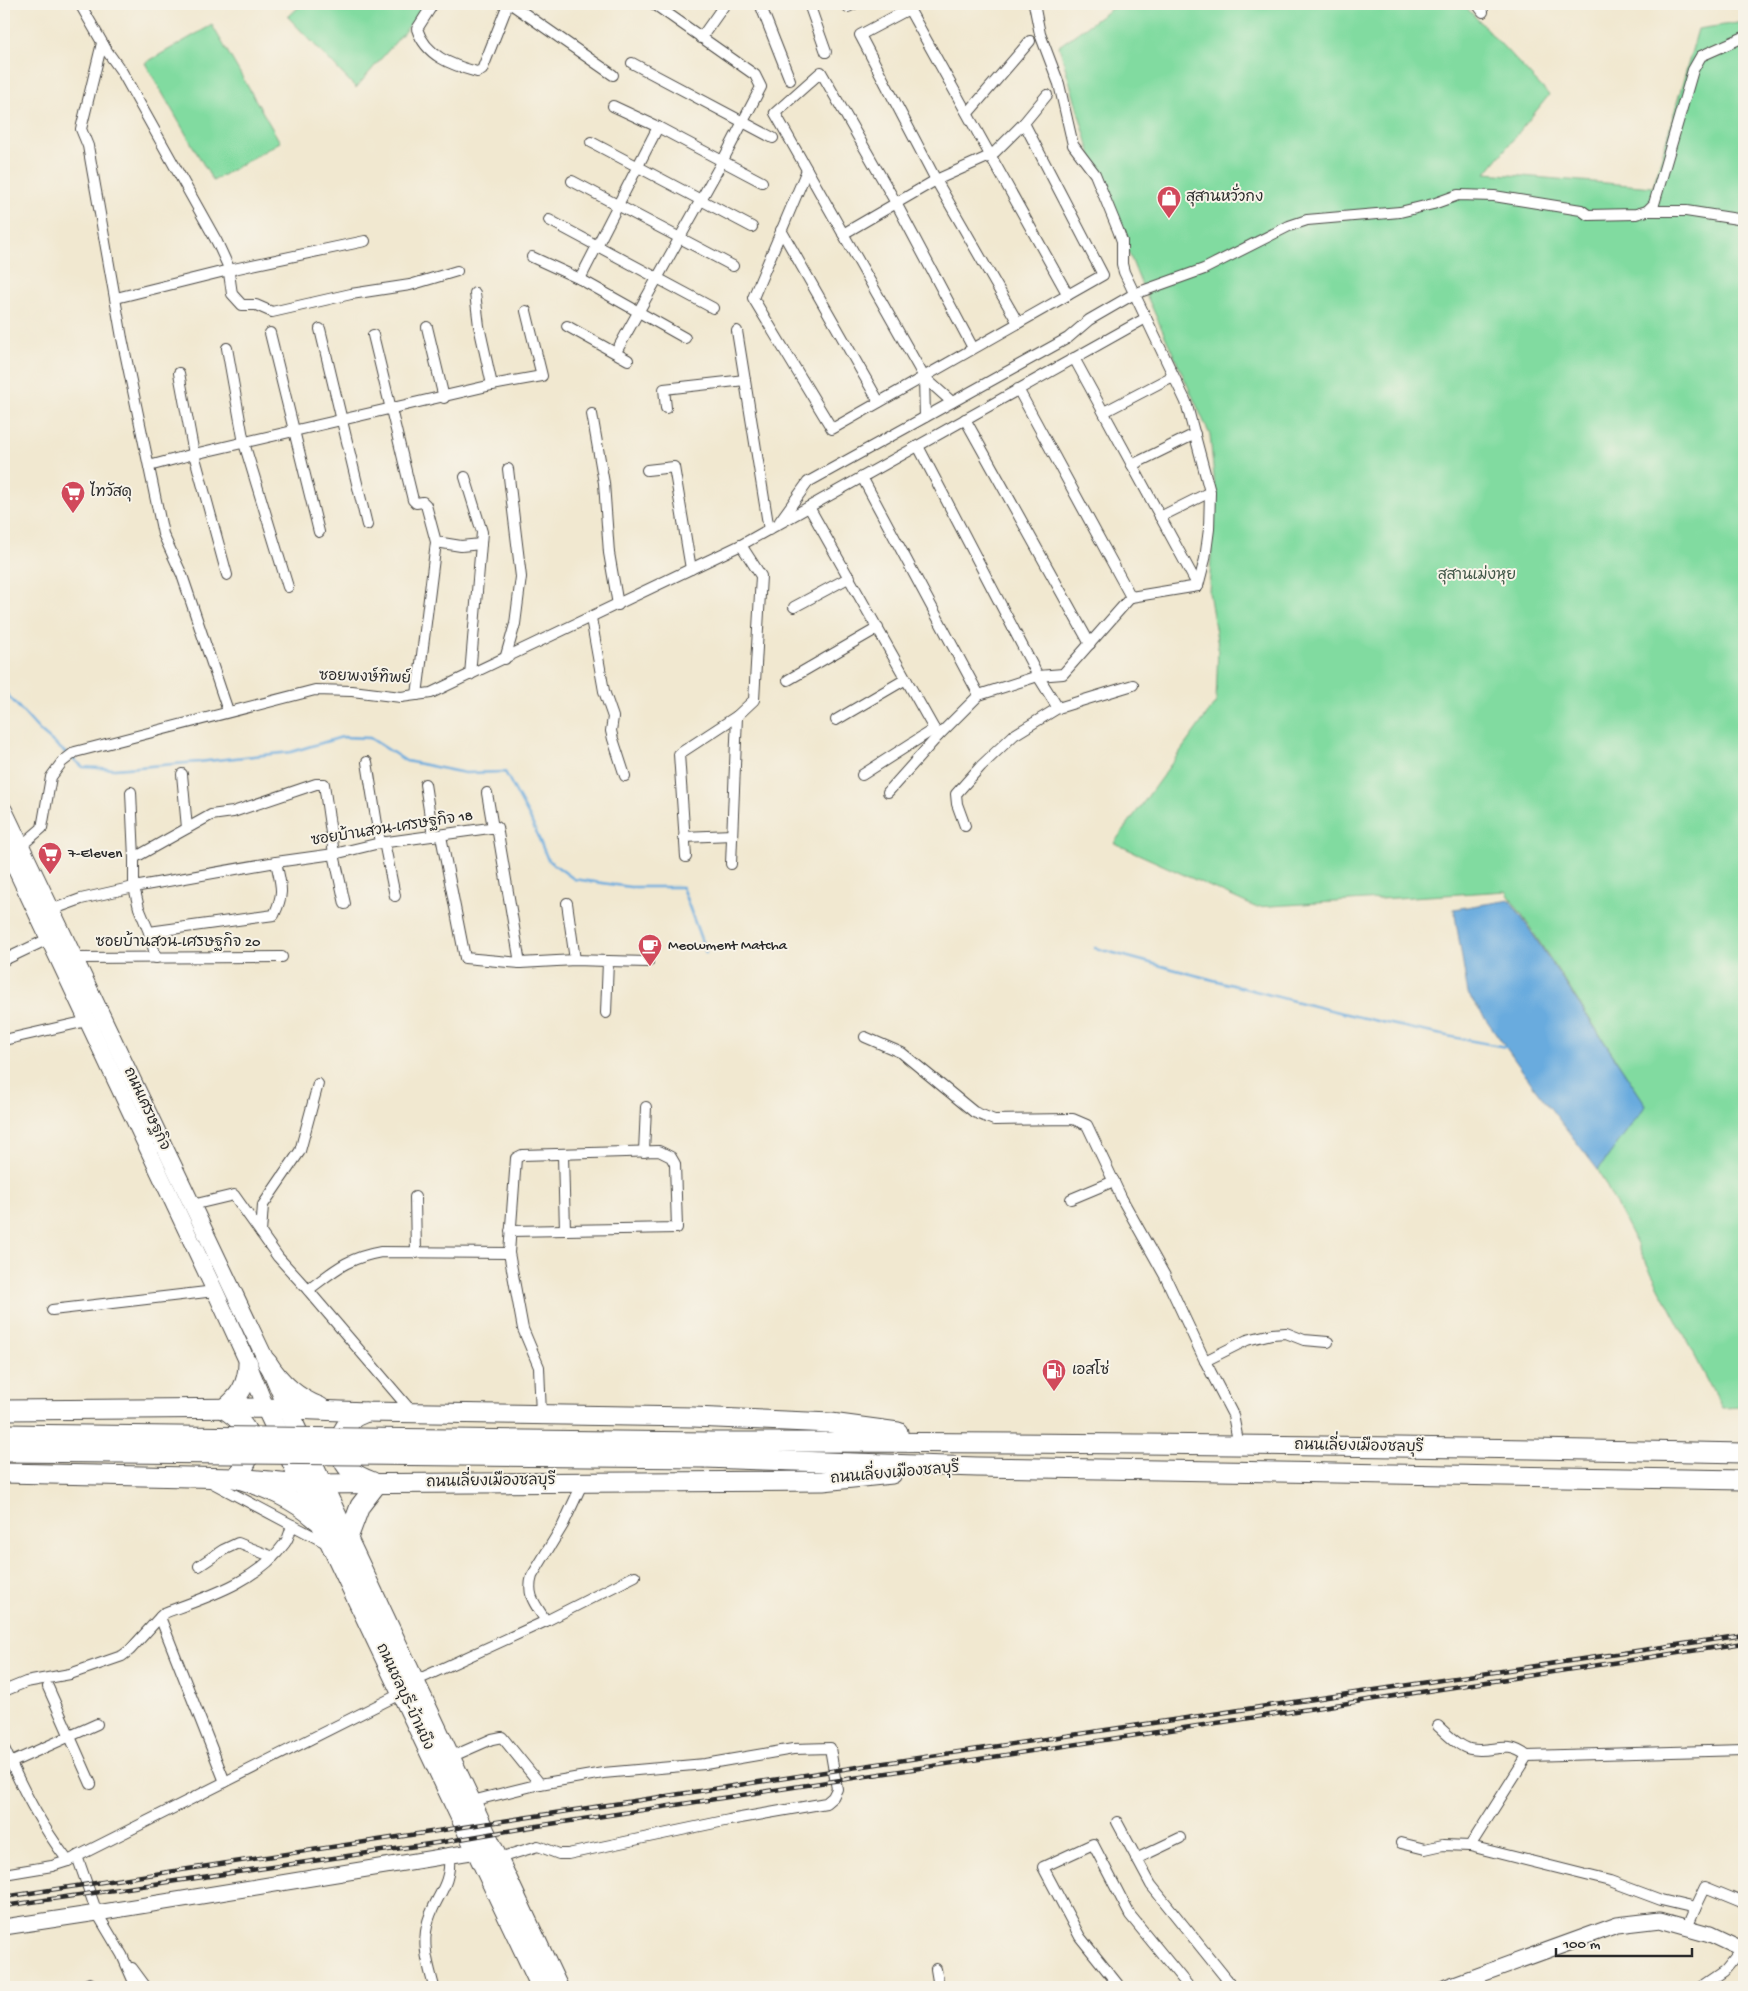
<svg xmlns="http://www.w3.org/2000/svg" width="1748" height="1991" viewBox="0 0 1748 1991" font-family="'Gochi Hand','Playpen Sans Thai',sans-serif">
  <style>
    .green { fill: #81dba0; stroke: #568366 }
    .water { fill: #69abde; stroke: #4a6b84 }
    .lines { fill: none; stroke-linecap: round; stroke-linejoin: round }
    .stream { stroke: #69abde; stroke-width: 2.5 }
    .street-casing { stroke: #494744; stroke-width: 12 }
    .secondary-casing { stroke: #494744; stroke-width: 17 }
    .primary-casing { stroke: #494744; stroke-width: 18 }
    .highway-casing { stroke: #494744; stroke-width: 21 }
    .street { stroke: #fff; stroke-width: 10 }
    .secondary { stroke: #fff; stroke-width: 15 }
    .primary { stroke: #fff; stroke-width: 16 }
    .highway { stroke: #fff; stroke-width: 19 }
    .rail-casing { stroke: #2b2b2b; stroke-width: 4.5 }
    .rail { stroke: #f7f3e8; stroke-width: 2.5; stroke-dasharray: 8; stroke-linecap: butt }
    .highway-bridge-casing { stroke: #494744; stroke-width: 21; stroke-linecap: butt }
    .highway-bridge { stroke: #fff; stroke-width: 19 }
    .labels { text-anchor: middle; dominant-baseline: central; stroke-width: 4; stroke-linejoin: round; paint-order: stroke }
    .poi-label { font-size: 15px; fill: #2b2b2b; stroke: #f7f3e8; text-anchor: start }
    .park-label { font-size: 15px; fill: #405748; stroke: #f7f3e8 }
    .street-label { font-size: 15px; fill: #2b2b2b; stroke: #f7f3e8 }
  </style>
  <rect width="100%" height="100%" fill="#f7f3e8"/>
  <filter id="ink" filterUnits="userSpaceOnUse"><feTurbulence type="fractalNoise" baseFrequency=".02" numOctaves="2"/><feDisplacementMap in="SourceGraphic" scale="10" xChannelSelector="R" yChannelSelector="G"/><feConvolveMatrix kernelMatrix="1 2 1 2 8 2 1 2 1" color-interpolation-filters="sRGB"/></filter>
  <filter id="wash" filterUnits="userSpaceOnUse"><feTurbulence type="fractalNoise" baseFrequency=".0096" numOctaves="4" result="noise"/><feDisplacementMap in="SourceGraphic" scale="20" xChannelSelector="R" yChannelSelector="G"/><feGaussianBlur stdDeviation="1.12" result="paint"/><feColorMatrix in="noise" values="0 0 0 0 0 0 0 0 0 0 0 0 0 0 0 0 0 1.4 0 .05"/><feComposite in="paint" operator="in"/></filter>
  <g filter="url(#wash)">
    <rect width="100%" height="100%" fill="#f1e8d0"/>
    <g class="green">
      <polygon points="302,4 428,4 356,88 288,17"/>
      <polygon points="1118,4 1463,4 1549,95 1486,173 1653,187 1698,29 1744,22 1744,1407 1722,1408 1598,1170 1646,1105 1506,891 1255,907 1114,843 1216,702 1218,646 1209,592 1215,488 1210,435 1140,281 1093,162 1059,46"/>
      <polygon points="212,25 280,142 213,181 145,63"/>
    </g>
    <polygon class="water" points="1510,900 1646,1105 1598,1170 1534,1087 1468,994 1454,909"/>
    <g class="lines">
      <g class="stream">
        <polyline points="4,691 40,731 68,755"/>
        <polyline points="72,758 83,767 115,769 198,762 291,752 342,737 370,738 406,761 465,773 505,772 530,818 548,860 574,879 630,887 682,887 706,953"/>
        <path d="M1095 948C1231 985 1367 1023 1506 1047"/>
      </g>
    </g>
  </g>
  <g filter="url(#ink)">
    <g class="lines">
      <defs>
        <g id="street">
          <polyline points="80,4 107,51 122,72 217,242 228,266 232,294 242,305 256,305 272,312 351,294 410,285 457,271"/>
          <path d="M433 4 417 29C426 56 451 65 477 72L482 70 508 4"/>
          <polyline points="511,4 613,75"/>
          <polyline points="760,4 790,80"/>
          <polyline points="809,4 826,52"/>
          <polyline points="1034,4 1040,34 1059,84 1073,145 1095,174 1118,230 1122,241 1122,264 1124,272 1186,402 1210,492 1209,529 1205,559 1198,586"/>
          <polyline points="1477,4 1483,12"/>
          <polyline points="848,7 854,4"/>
          <polyline points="701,38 725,4"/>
          <polyline points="102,43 81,129 88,146 122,338 163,534 182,575 228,711"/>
          <polyline points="632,63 773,138"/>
          <polyline points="613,106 658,127 762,182"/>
          <polyline points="968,113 1030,41"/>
          <polyline points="591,142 752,227"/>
          <polyline points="807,170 753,298 832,429 1103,275 1024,123"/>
          <polyline points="572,181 733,266"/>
          <polyline points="1647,211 1654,204 1693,70 1701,56 1744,37"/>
          <polyline points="549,220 713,308"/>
          <polyline points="781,230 879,402"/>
          <polyline points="843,234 936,180 992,155 1024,123 1047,95"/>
          <polyline points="532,257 580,279 685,338"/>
          <polyline points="580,279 658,127"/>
          <polyline points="475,293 479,326 492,385"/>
          <polyline points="116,298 229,270 365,241"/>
          <polyline points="1018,323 936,180 860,35 909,9 1068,295"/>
          <polyline points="567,326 628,360"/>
          <polyline points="427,327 444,398"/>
          <polyline points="320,329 367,525"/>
          <polyline points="737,331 769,530"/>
          <polyline points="270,333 319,532"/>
          <polyline points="373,335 413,500 416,503 423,502 426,505 436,542 417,695"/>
          <polyline points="227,348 244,443 288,587"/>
          <polyline points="616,352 722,162 761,87 755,75 654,4"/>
          <polyline points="1074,358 1198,586"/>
          <polyline points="179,373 194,454 227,575"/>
          <polyline points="924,377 775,113 821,72 896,203 973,348"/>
          <polyline points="1018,389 1131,597"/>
          <polyline points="666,408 664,389 745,380"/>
          <polyline points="1104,412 1173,376"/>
          <polyline points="592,414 604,483 609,553 618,605"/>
          <polyline points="925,417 924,377 952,402"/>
          <polyline points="965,419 1090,644"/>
          <polyline points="918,446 1038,676 1058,708"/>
          <polyline points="1132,465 1195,434"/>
          <polyline points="149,466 194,454 492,385 542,376 526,311"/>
          <polyline points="647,470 674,467 691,569"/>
          <polyline points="465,477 482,532 470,675"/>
          <polyline points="862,477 979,695"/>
          <polyline points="809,507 938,736"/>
          <polyline points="1160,517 1210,492"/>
          <polyline points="780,521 808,482 1068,338 1089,320 1134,294 1204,269 1289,226 1307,220 1400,212 1433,204 1458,195 1494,196 1581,210 1588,215 1636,214 1647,211 1686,211 1744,220"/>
          <polyline points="436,542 461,546 481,544"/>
          <polyline points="794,607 850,577"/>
          <polyline points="591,618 604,691 613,717 611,731 613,739 625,776"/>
          <polyline points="505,659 515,624 521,577 508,469"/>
          <polyline points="788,680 878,628"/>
          <polyline points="836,720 906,679"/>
          <polyline points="367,762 380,843"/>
          <polyline points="182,774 187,828"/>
          <polyline points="862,775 934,729"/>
          <polyline points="425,784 433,836"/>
          <polyline points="131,792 134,858"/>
          <polyline points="888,792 938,736 979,695 1038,676 1063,674 1131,597 1198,586"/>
          <polyline points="487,793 493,828"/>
          <polyline points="965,826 957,804 956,794 981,766 1014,735 1058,708 1133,685"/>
          <polyline points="441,836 465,958 520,963"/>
          <polyline points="684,837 732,835"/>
          <polyline points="384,842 395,896"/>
          <polyline points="21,846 42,828 51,777 62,762 75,752 315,690 352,691 401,697 431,693 741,545 1146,318"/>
          <polyline points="686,857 679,754 737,716 754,700 761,576 741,545"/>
          <path d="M276 862C281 886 285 892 274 915L149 932 139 908 134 887V858L211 815 233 812 316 784H324L334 854 345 904"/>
          <polyline points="731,864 737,716"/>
          <polyline points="567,903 575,960"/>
          <polyline points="51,910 81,899 134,887 276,862 334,854 380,843 497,827 520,963 575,960 608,961 606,1013"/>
          <polyline points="149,932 156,958"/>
          <polyline points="74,958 282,957"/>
          <polyline points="4,960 48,939"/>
          <polyline points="608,961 648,962"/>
          <polyline points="865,1037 902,1053 974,1112 994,1120 1073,1119 1087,1125 1122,1199 1165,1276 1205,1361 1233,1415 1239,1446"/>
          <polyline points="4,1040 87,1021"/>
          <polyline points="644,1152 646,1107"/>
          <polyline points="563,1155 565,1230"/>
          <polyline points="415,1197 416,1253"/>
          <polyline points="1071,1199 1114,1181"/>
          <polyline points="192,1205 234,1195 278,1257 308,1290 412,1412"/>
          <polyline points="510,1231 677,1228 675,1164 671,1157 659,1151 522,1155 516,1158 509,1253 523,1329 539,1367 541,1415"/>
          <polyline points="261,1233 263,1205 300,1151 318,1084"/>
          <path d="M308 1290C335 1270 347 1258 381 1252L509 1253"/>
          <polyline points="52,1310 215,1291"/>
          <polyline points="1205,1361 1247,1340 1272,1334 1286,1333 1304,1340 1328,1342"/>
          <polyline points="292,1525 328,1544"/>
          <polyline points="199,1566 223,1550 238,1543 273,1557"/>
          <path d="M160 1617 164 1613C207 1597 257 1582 285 1543 289 1538 290 1531 292 1525L209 1481"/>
          <path d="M546 1621C536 1605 526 1596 532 1576L563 1525 583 1482"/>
          <polyline points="415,1681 546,1621 635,1576"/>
          <polyline points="48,1687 91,1784"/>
          <polyline points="4,1691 26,1682 70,1674 122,1656 130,1650 160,1617 225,1782"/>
          <path d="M1438 1726C1447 1734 1458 1746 1470 1749 1492 1754 1506 1739 1527 1756L1744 1750"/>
          <path d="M4 1748C23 1790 40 1824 68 1861"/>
          <polyline points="451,1757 492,1739 502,1737 540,1784 603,1773 705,1764 793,1749 830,1748 837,1789 833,1797 826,1803 729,1820 568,1854 559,1854 538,1846 499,1858"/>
          <polyline points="10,1763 97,1724"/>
          <polyline points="472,1801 540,1784"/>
          <polyline points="1117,1822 1151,1885 1233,1987"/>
          <polyline points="1401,1843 1425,1849 1443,1845 1470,1846 1610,1881 1661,1900 1695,1908 1687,1927"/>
          <polyline points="1470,1846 1527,1756"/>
          <polyline points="77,1856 97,1913 122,1955 136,1987"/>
          <polyline points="1136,1859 1180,1838"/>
          <polyline points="4,1874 52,1866 68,1861 402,1693"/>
          <polyline points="1695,1908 1705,1887 1744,1903"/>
          <polyline points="132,1968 146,1987"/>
          <polyline points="936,1969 939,1987"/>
          <polyline points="81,1987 90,1983 91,1987"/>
          <path d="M434 1987C429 1967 422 1947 427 1926 432 1899 452 1888 449 1856"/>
          <polyline points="1120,1987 1080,1937 1043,1867 1093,1844 1130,1915 1189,1987"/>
          <polyline points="1702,1987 1724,1972 1743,1949"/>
        </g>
        <g id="secondary">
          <polyline points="4,1927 97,1913 477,1851"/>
          <polyline points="1446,1987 1617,1925 1660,1920 1710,1934 1744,1950"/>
        </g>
        <g id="primary">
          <polyline points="4,810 267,1362 287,1409"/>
          <polyline points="4,844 215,1291 248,1363 266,1408"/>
        </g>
        <g id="highway">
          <path d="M267 1362C280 1383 296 1398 320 1407"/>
          <polyline points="266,1408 541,1987"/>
          <path d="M224 1409C254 1428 260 1451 235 1478 265 1487 293 1498 317 1520"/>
          <path d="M224 1409C240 1397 248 1383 248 1363"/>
          <polyline points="287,1409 558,1987"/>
          <polyline points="4,1410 266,1408 366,1412 693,1417 831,1423 898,1432"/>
          <path d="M366 1412C361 1415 355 1416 352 1420 337 1432 336 1455 349 1469 355 1475 365 1479 373 1482"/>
          <path d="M707 1442C1053 1442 1398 1446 1744 1453"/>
          <polyline points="705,1458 977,1467 1744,1480"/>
          <polyline points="4,1473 235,1478 303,1484 823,1481 892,1474"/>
          <polyline points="348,1538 360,1506 377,1484"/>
        </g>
      </defs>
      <use href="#street" class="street-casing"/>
      <use href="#secondary" class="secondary-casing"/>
      <use href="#primary" class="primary-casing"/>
      <use href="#highway" class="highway-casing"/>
      <use href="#street" class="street"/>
      <use href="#secondary" class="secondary"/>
      <use href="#primary" class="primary"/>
      <use href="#highway" class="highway"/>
      <defs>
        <g id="rail">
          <polyline points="4,1897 864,1766 1744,1635"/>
          <polyline points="4,1906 443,1842 537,1826 1744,1643"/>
        </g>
      </defs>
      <use href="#rail" class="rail-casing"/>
      <use href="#rail" class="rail"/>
      <defs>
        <g id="highway-bridge">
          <polyline points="4,1434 707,1442"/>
          <polyline points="4,1452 705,1458"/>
        </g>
      </defs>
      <use href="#highway-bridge" class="highway-bridge-casing"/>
      <use href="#highway-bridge" class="highway-bridge"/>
    </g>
  </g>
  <defs>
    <symbol id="shop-pin" viewBox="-11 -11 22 30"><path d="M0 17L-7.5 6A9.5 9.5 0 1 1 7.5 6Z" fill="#d1495b" stroke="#f7f3e8"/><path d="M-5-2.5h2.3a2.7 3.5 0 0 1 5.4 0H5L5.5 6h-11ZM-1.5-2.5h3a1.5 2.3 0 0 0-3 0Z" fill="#fff"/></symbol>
    <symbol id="supermarket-pin" viewBox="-11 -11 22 30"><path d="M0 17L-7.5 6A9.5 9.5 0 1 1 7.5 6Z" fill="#d1495b" stroke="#f7f3e8"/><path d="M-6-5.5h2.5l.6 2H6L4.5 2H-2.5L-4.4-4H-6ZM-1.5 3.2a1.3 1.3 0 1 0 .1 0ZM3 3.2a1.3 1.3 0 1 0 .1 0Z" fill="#fff"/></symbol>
    <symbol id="cafe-pin" viewBox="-11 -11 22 30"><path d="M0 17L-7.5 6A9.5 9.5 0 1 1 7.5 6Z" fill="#d1495b" stroke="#f7f3e8"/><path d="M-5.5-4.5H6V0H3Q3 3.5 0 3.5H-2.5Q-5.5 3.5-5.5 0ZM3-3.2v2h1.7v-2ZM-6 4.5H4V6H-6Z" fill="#fff"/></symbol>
    <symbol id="fuel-pin" viewBox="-11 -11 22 30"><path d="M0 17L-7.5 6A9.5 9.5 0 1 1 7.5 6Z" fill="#d1495b" stroke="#f7f3e8"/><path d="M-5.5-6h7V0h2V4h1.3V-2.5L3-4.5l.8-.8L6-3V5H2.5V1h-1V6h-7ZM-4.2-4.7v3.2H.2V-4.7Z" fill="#fff"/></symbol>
  </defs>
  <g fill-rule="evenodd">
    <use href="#shop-pin" x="1155" y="184" width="28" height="38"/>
    <use href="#supermarket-pin" x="59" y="479" width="28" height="38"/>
    <use href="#supermarket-pin" x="36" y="840" width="28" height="38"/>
    <use href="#cafe-pin" x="636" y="932" width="28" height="38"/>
    <use href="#fuel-pin" x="1040" y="1357" width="28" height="38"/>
  </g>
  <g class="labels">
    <g class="poi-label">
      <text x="1186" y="198">สุสานหวั่วกง</text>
      <text x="90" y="493">ไทวัสดุ</text>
      <text x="68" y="854">7-Eleven</text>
      <text x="668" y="946">Meowment Matcha</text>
      <text x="1072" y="1371">เอสโซ่</text>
    </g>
    <g class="park-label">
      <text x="1477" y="576">สุสานเม่งหุย</text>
    </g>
    <g class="street-label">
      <text transform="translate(365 678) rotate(2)">ซอยพงษ์ทิพย์</text>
      <text transform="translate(392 829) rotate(-9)">ซอยบ้านสวน-เศรษฐกิจ 18</text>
      <text x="178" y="943">ซอยบ้านสวน-เศรษฐกิจ 20</text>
      <text transform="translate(146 1109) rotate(65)">ถนนเศรษฐกิจ</text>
      <text transform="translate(1359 1447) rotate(1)">ถนนเลี่ยงเมืองชลบุรี</text>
      <text transform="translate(895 1474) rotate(-5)">ถนนเลี่ยงเมืองชลบุรี</text>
      <text transform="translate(491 1482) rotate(-1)">ถนนเลี่ยงเมืองชลบุรี</text>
      <text transform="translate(404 1697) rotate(65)">ถนนชลบุรี-บ้านบึง</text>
    </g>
  </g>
  <rect width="1748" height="1991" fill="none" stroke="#f7f3e8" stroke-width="20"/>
  <path d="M1556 1948v8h136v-8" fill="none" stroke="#2b2b2b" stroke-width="2.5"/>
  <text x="1563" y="1948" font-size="15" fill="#2b2b2b" stroke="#f7f3e8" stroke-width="4" paint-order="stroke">100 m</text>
</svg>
